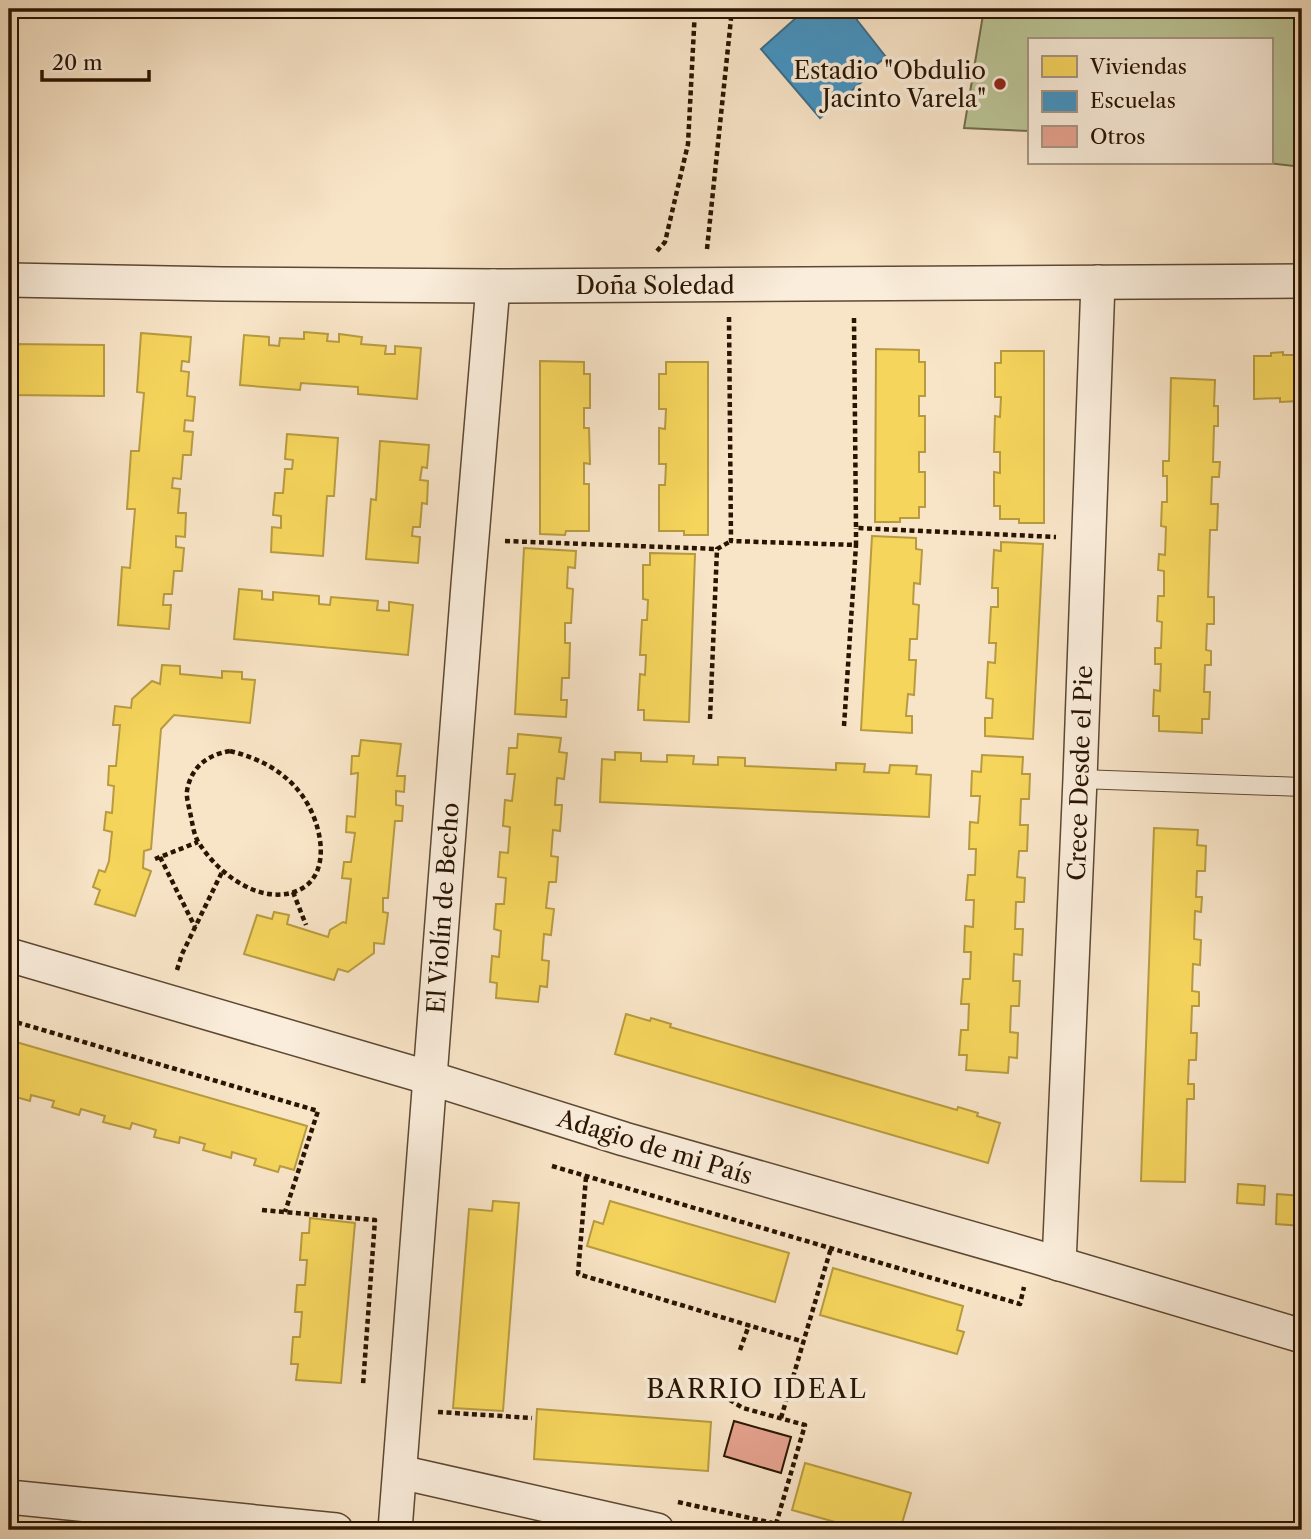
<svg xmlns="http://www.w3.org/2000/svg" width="1311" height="1539" viewBox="0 0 1311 1539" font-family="'Libre Caslon Text',serif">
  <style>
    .green { fill: #bbc597; stroke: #726c4c; stroke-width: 2 }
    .homes { fill: #f6d55c; stroke: #b89b40; stroke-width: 2 }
    .schools { fill: #4393c3; stroke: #3b6d88; stroke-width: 2 }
    .building { fill: #e6a28f; stroke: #291400; stroke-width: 2 }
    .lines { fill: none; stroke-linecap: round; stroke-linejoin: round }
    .lane-casing { stroke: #5d4832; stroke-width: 20 }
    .street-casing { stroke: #5d4832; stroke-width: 36 }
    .path { stroke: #291400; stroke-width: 4.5; stroke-dasharray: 5 3.5; stroke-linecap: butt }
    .lane { stroke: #faeddb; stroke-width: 18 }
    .street { stroke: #faeddb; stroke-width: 33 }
    .poi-dot { fill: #8f2418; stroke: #faeddb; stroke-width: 2.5 }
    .labels { text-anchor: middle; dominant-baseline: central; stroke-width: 7; stroke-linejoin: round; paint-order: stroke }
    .poi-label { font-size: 24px; fill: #291400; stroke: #faeddb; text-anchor: end }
    .street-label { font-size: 24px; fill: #291400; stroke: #faeddb }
    .neighbourhood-label { font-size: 26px; letter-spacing: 2px; fill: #291400; stroke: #faeddb }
  </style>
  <rect width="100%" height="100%" fill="#f8e4c7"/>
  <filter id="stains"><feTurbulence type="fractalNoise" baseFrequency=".00286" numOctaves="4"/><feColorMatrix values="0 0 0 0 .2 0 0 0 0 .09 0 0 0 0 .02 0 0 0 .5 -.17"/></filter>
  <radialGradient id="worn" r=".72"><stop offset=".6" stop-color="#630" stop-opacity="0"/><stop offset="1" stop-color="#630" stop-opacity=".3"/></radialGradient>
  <polygon class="green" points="984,9 1302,9 1302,167 1268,163 1271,163 1271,40 1029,40 1029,131 964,128"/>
  <g class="homes">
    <polygon points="304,332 328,334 327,341 339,342 339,334 362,337 361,344 386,346 385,354 395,354 395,346 421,348 417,399 358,394 358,387 301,383 300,390 240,385 244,335 269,337 269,345 279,346 280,338 304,339"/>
    <polygon points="141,333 191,337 189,362 182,361 181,371 189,372 187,396 195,397 193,421 185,420 184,431 193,432 191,455 183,455 181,479 173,478 172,488 180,489 178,513 186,513 185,537 176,536 176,547 184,548 182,571 174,571 172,594 164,594 163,605 171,605 169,629 118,625 122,567 130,568 135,509 127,509 131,451 139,451 144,393 137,392"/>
    <polygon points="9,344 104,345 104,396 9,395"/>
    <polygon points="876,349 919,350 919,362 925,362 925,396 919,396 919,416 925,416 925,452 919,452 919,472 925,472 925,507 919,507 919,518 900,518 900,522 875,522"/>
    <polygon points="1001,351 1044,351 1044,523 1019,523 1019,519 1000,519 1000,506 994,506 994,472 1000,473 1000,452 994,452 995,416 1000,417 1001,397 995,397 995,363 1001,363"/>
    <polygon points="1283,352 1283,355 1297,355 1297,352 1302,352 1302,398 1300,398 1300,401 1280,402 1280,398 1254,399 1254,356 1271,356 1271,353"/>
    <polygon points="540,361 584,362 584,374 590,374 590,408 584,408 584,428 589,428 590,464 584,463 584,484 589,484 589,531 566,531 565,535 540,534"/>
    <polygon points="666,362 708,362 708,535 684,535 684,531 659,531 659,485 665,485 666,464 659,464 659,428 665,429 666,409 659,409 659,374 666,374"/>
    <polygon points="1171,378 1215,380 1214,406 1218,406 1218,426 1214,426 1213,462 1220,462 1219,477 1212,477 1211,504 1218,504 1217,530 1210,530 1208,597 1214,597 1214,624 1207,624 1206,650 1211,651 1211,665 1205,665 1204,692 1210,692 1209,719 1202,719 1202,733 1159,731 1159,716 1153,716 1154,690 1160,691 1161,664 1155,664 1155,648 1161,648 1162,622 1157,621 1158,596 1164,596 1164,571 1158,570 1159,554 1165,555 1166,527 1161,526 1162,502 1167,502 1167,476 1163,476 1163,461 1169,461"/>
    <polygon points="287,434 338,438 334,496 327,496 323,556 271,552 272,527 281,528 281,516 273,515 275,493 283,493 285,469 292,469 293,460 285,459"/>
    <polygon points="380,441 429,445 427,468 422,467 420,480 428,481 427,504 422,503 420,527 413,527 412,536 420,537 418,563 366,559 371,499 376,500"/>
    <polygon points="872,536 916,538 916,549 922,550 920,584 914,583 913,604 919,605 917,639 910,639 909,660 916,660 914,695 908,694 906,716 912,716 912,733 861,730"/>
    <polygon points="1001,542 1043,544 1033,739 985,736 985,718 992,718 993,699 986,698 988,662 995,663 996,643 989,643 991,607 998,607 998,588 992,588 994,550 1001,551"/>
    <polygon points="524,548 576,551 575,568 568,567 567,588 573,589 571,623 565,623 565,643 570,643 569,678 562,678 561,700 567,700 566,717 515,714"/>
    <polygon points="650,553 695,554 689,722 644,720 644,710 638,710 640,674 645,675 646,655 640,655 642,620 647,620 648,600 643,599 643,565 650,565"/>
    <polygon points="239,589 262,591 262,599 273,600 273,592 319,596 319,604 330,605 331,597 378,601 377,610 389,611 389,602 413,605 408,655 234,639"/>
    <polygon points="162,665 180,666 180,674 222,678 222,671 242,672 242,679 255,680 250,723 174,715 161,729 151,849 144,851 143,868 151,871 135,916 95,904 100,890 93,887 99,870 105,872 109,861 112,832 104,830 106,812 112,813 114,786 108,785 109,766 116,766 120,725 113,725 115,706 131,708 132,699 152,681 160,684"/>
    <polygon points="518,734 561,738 559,752 567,753 564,779 557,778 555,805 562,805 560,831 553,830 551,856 558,857 556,882 549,882 546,908 554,909 551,935 544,934 542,960 549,961 547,987 540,986 538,1002 496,998 497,983 490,982 492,956 499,957 501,931 494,929 496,904 504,904 506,878 498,877 500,852 508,853 510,827 503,826 505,800 512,801 515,774 507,774 509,748 517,748"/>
    <polygon points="361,740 401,744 397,776 405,776 404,792 396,791 396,805 403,806 402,821 395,821 388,898 383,898 383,912 388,913 384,944 374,943 374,953 348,972 338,969 334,980 244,954 257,915 272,919 274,912 289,915 287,924 328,937 330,930 343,922 346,923 351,879 342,878 344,862 351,862 355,833 346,832 347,816 355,817 358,773 351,774 352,756 359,756"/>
    <polygon points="615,752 641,753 641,761 667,762 667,755 694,756 693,764 718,765 718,757 745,758 745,766 836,770 836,763 865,764 864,772 889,773 890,765 917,766 916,774 931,775 929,817 600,802 602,759 615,760"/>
    <polygon points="982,755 1023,757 1022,774 1030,774 1029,799 1021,799 1020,825 1028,825 1027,851 1019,851 1017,877 1025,878 1024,902 1016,902 1015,929 1023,929 1022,955 1014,954 1013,981 1020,981 1019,1006 1011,1006 1010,1032 1018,1033 1017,1058 1009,1057 1008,1073 966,1070 967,1055 959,1055 961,1030 968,1030 969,1004 961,1004 963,979 970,979 971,952 964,952 965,926 973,927 974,900 966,900 968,875 975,875 976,849 969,849 970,822 978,823 980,796 971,796 972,771 981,772"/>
    <polygon points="1154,828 1198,830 1197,845 1206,846 1205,871 1197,871 1196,897 1202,897 1201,912 1195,911 1194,939 1201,940 1200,965 1193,964 1192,991 1199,992 1199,1006 1192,1006 1191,1033 1197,1033 1196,1060 1189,1060 1188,1084 1194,1084 1194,1099 1187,1099 1185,1182 1141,1181"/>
    <polygon points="626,1014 650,1021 651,1018 671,1024 670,1027 957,1110 958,1107 978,1113 977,1116 1000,1123 988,1163 615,1054"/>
    <polygon points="9,1040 307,1126 294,1170 280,1166 278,1172 254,1165 256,1159 232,1152 231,1158 203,1150 205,1144 180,1137 179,1143 154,1137 156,1130 132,1123 130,1129 103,1122 105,1116 81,1109 79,1115 52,1107 54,1101 31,1095 30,1101 9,1095"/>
    <polygon points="1238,1184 1265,1186 1264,1205 1237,1203"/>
    <polygon points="1277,1194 1302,1196 1302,1226 1276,1224"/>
    <polygon points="493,1201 519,1203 503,1411 453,1408 469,1209 492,1211"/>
    <polygon points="610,1201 789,1253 775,1302 587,1246 594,1221 603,1224"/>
    <polygon points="310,1218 355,1223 341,1383 296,1380 298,1364 291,1364 293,1337 300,1337 302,1312 295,1312 297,1285 305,1285 307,1260 300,1260 302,1233 309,1233"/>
    <polygon points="833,1268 963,1306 957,1330 964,1332 957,1354 820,1315"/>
    <polygon points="537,1409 711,1422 708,1471 534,1459"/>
    <polygon points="805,1463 911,1493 900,1530 864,1530 792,1510"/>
  </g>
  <polygon class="schools" points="804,9 857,9 857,20 886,57 867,72 871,74 820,118 761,49 805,10"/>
  <polygon class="building" points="734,1421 791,1437 781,1473 724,1456"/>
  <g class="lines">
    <defs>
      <polyline id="lane" points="1080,779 1302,787"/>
      <g id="street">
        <polyline points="9,280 222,284 493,286 1302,281"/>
        <polyline points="9,955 430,1078 624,1139 1033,1256 1302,1336"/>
        <polyline points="1059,1264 1080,779 1098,282"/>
        <polyline points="400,1472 657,1530"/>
        <polyline points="9,1497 336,1530"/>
        <polyline points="395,1530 468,585 493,286"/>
      </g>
    </defs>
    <use href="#lane" class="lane-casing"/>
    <use href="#street" class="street-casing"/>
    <g class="path">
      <polyline points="707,249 732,9"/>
      <polyline points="657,251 665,242 688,144 695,9"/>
      <polyline points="729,317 731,541 856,545 856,528"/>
      <polyline points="854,318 856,528 1056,537"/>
      <polyline points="505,541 717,549"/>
      <polyline points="710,719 717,549 731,541"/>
      <polyline points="844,726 856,545"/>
      <path d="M230 751C258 758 283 770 301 794 322 821 336 881 291 893 255 902 217 872 199 843 194 836 193 826 191 817 190 810 186 799 187 791 191 767 207 755 230 751Z"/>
      <polyline points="160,857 195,927"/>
      <polyline points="155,859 198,842"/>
      <polyline points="293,892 306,925"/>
      <polyline points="177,970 182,954 222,872"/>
      <polyline points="9,1020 318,1111 285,1212"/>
      <polyline points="552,1166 1020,1304 1024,1287"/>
      <polyline points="586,1177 578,1274 804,1342"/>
      <polyline points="262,1210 375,1220 363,1385"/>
      <polyline points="740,1350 749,1325"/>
      <polyline points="715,1391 743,1408 805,1425 776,1524"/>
      <polyline points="438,1412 532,1418"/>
      <polyline points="781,1418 831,1248"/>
      <polyline points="678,1502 804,1530"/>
    </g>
    <use href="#lane" class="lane"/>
    <use href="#street" class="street"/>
  </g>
  <circle class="poi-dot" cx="1000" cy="84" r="7"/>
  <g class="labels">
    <g class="poi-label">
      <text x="986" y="70">Estadio "Obdulio<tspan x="986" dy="28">Jacinto Varela"</tspan></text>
    </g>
    <g class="street-label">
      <text x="655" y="285">Doña Soledad</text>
      <text transform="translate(1080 773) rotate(-88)">Crece Desde el Pie</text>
      <text transform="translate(443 908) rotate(-86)">El Violín de Becho</text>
      <text transform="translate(655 1147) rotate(17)">Adagio de mi País</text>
    </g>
    <g class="neighbourhood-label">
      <text x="757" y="1389">BARRIO IDEAL</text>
    </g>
  </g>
  <rect width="1311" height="1539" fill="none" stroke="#f8e4c7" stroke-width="35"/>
  <rect x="10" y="10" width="1290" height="1518" fill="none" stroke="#291400" stroke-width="3.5"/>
  <rect x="18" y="18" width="1276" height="1504" fill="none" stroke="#291400" stroke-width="2"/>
  <rect x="1028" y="38" width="245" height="126" fill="#faeddb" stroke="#a69683" stroke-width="2"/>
  <rect x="1042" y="56" width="35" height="21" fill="#f6d55c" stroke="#a69683" stroke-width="2"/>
  <text x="1090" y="74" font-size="21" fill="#291400">Viviendas</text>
  <rect x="1042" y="91" width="35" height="21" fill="#4393c3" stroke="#a69683" stroke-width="2"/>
  <text x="1090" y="108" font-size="21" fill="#291400">Escuelas</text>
  <rect x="1042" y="126" width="35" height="21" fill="#e6a28f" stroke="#a69683" stroke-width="2"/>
  <text x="1090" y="144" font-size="21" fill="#291400">Otros</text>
  <path d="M42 70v10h107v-10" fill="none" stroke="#291400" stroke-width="3.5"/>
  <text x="52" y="70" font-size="21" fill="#291400" stroke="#faeddb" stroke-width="5" paint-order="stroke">20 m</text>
  <rect width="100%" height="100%" filter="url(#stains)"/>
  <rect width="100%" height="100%" fill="url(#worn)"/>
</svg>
